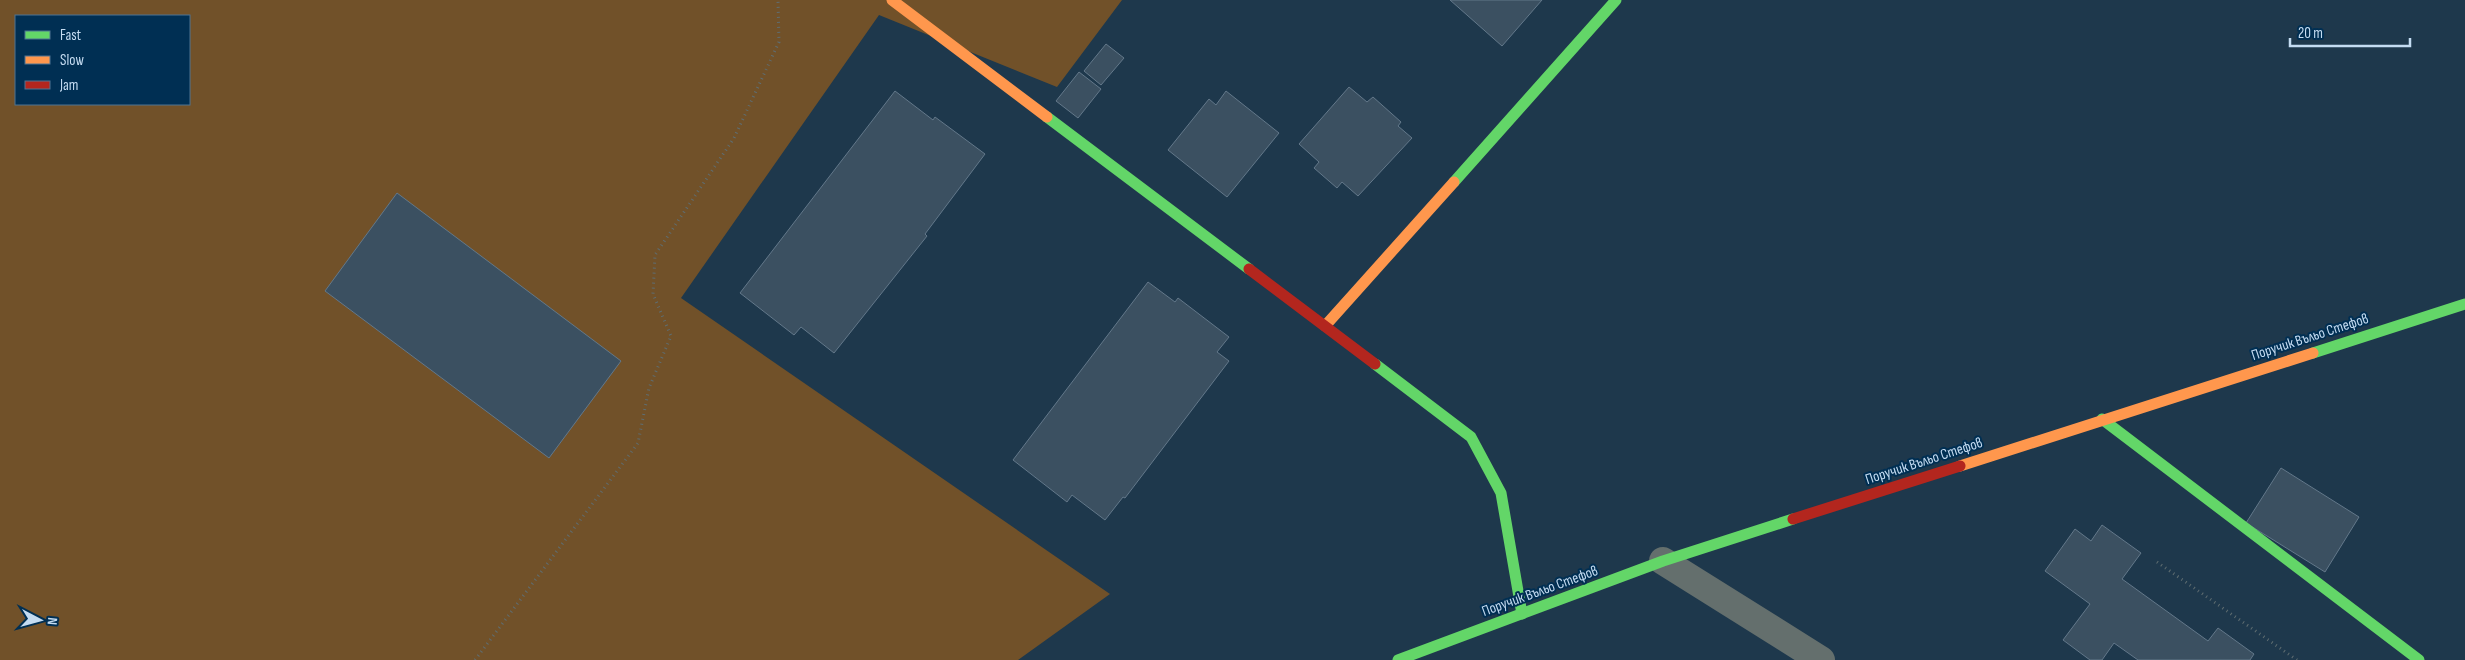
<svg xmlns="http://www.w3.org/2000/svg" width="2465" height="660" viewBox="0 0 2465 660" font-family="'Sofia Sans Condensed',sans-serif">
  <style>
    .green { fill: #715129; fill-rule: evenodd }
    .building { fill: #3b5061; stroke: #63788a }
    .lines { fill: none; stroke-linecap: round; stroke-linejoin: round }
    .path { stroke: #5f6d71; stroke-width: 3; stroke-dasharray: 1 4; stroke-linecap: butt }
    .street { stroke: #646f6d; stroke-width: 28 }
    .fast { stroke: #63d668; stroke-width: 11 }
    .slow { stroke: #ff974d; stroke-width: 11 }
    .jam { stroke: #b3261e; stroke-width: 11 }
    .labels { text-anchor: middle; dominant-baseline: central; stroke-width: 4; stroke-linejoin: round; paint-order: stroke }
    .street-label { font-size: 15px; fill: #c4dcf2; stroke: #002f53 }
  </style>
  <rect width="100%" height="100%" fill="#1e384c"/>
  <path class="green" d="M0 0H1122L1057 87 879 15 681 298 1110 594 1018 660H0ZM16 16H189V104H16Z"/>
  <g class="building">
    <polygon points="1450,0 1542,0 1502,46"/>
    <polygon points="1106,44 1124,58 1101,85 1084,71"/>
    <polygon points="1079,72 1101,89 1078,118 1056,101"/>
    <polygon points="1349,87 1367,102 1373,97 1401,122 1398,126 1412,138 1358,196 1342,182 1337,188 1314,168 1319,162 1299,144"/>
    <polygon points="895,91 933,120 935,117 985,154 925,234 927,236 834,353 801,327 794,335 740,293"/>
    <polygon points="1226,91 1279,133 1227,197 1168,150 1209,99 1216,105"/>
    <polygon points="397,193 621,361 549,458 325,291"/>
    <polygon points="1148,282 1175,302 1178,298 1229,337 1217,352 1229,361 1125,498 1123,497 1105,520 1072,495 1067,502 1013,460"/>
    <polygon points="2281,468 2359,517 2325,572 2246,523"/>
    <polygon points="2102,525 2141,553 2122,579 2208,641 2218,628 2254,654 2250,660 2138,660 2114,643 2102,660 2090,660 2063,640 2090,604 2045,571 2075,529 2091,541"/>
  </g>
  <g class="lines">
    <g class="path">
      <polyline points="2157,562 2297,660"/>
      <polyline points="475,660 638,443 649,388 671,336 653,294 655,255 734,138 779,42 778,0"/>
    </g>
    <polyline class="street" points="1663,561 1821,660"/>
    <g class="fast">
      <polyline points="1047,117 1249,269"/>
      <polyline points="1454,182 1616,0"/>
      <polyline points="2313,353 2465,304"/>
      <polyline points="1375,364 1471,437 1501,493 1522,614"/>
      <polyline points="2102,419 2419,660"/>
      <polyline points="1398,660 1663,561 1793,519"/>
    </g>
    <g class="slow">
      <polyline points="892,0 1047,117"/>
      <polyline points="1325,326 1454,182"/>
      <polyline points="1960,466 2313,353"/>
    </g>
    <g class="jam">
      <polyline points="1249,269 1375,364"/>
      <polyline points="1793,519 1960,466"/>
    </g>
  </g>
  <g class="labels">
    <g class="street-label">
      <text transform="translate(2310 337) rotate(-18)">Поручик Въльо Стефов</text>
      <text transform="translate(1924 461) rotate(-18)">Поручик Въльо Стефов</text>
      <text transform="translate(1540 591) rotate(-20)">Поручик Въльо Стефов</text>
    </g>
  </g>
  <rect x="15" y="15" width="175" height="90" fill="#002f53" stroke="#4e7493"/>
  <rect x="25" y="31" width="25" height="8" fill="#63d668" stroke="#4e7493"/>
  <text x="60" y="40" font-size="15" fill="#c4dcf2">Fast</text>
  <rect x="25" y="56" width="25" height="8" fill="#ff974d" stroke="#4e7493"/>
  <text x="60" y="65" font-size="15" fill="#c4dcf2">Slow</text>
  <rect x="25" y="81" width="25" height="8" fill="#b3261e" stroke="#4e7493"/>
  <text x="60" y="90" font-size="15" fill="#c4dcf2">Jam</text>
  <g transform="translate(40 620) rotate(96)" stroke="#002f53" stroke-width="4" paint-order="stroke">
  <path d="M0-4L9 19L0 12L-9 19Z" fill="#c4dcf2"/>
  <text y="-8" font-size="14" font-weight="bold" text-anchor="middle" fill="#c4dcf2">N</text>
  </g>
  <path d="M2290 38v8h120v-8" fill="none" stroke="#c4dcf2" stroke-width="2.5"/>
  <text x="2298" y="38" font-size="15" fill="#c4dcf2" stroke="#002f53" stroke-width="4" paint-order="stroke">20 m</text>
</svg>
